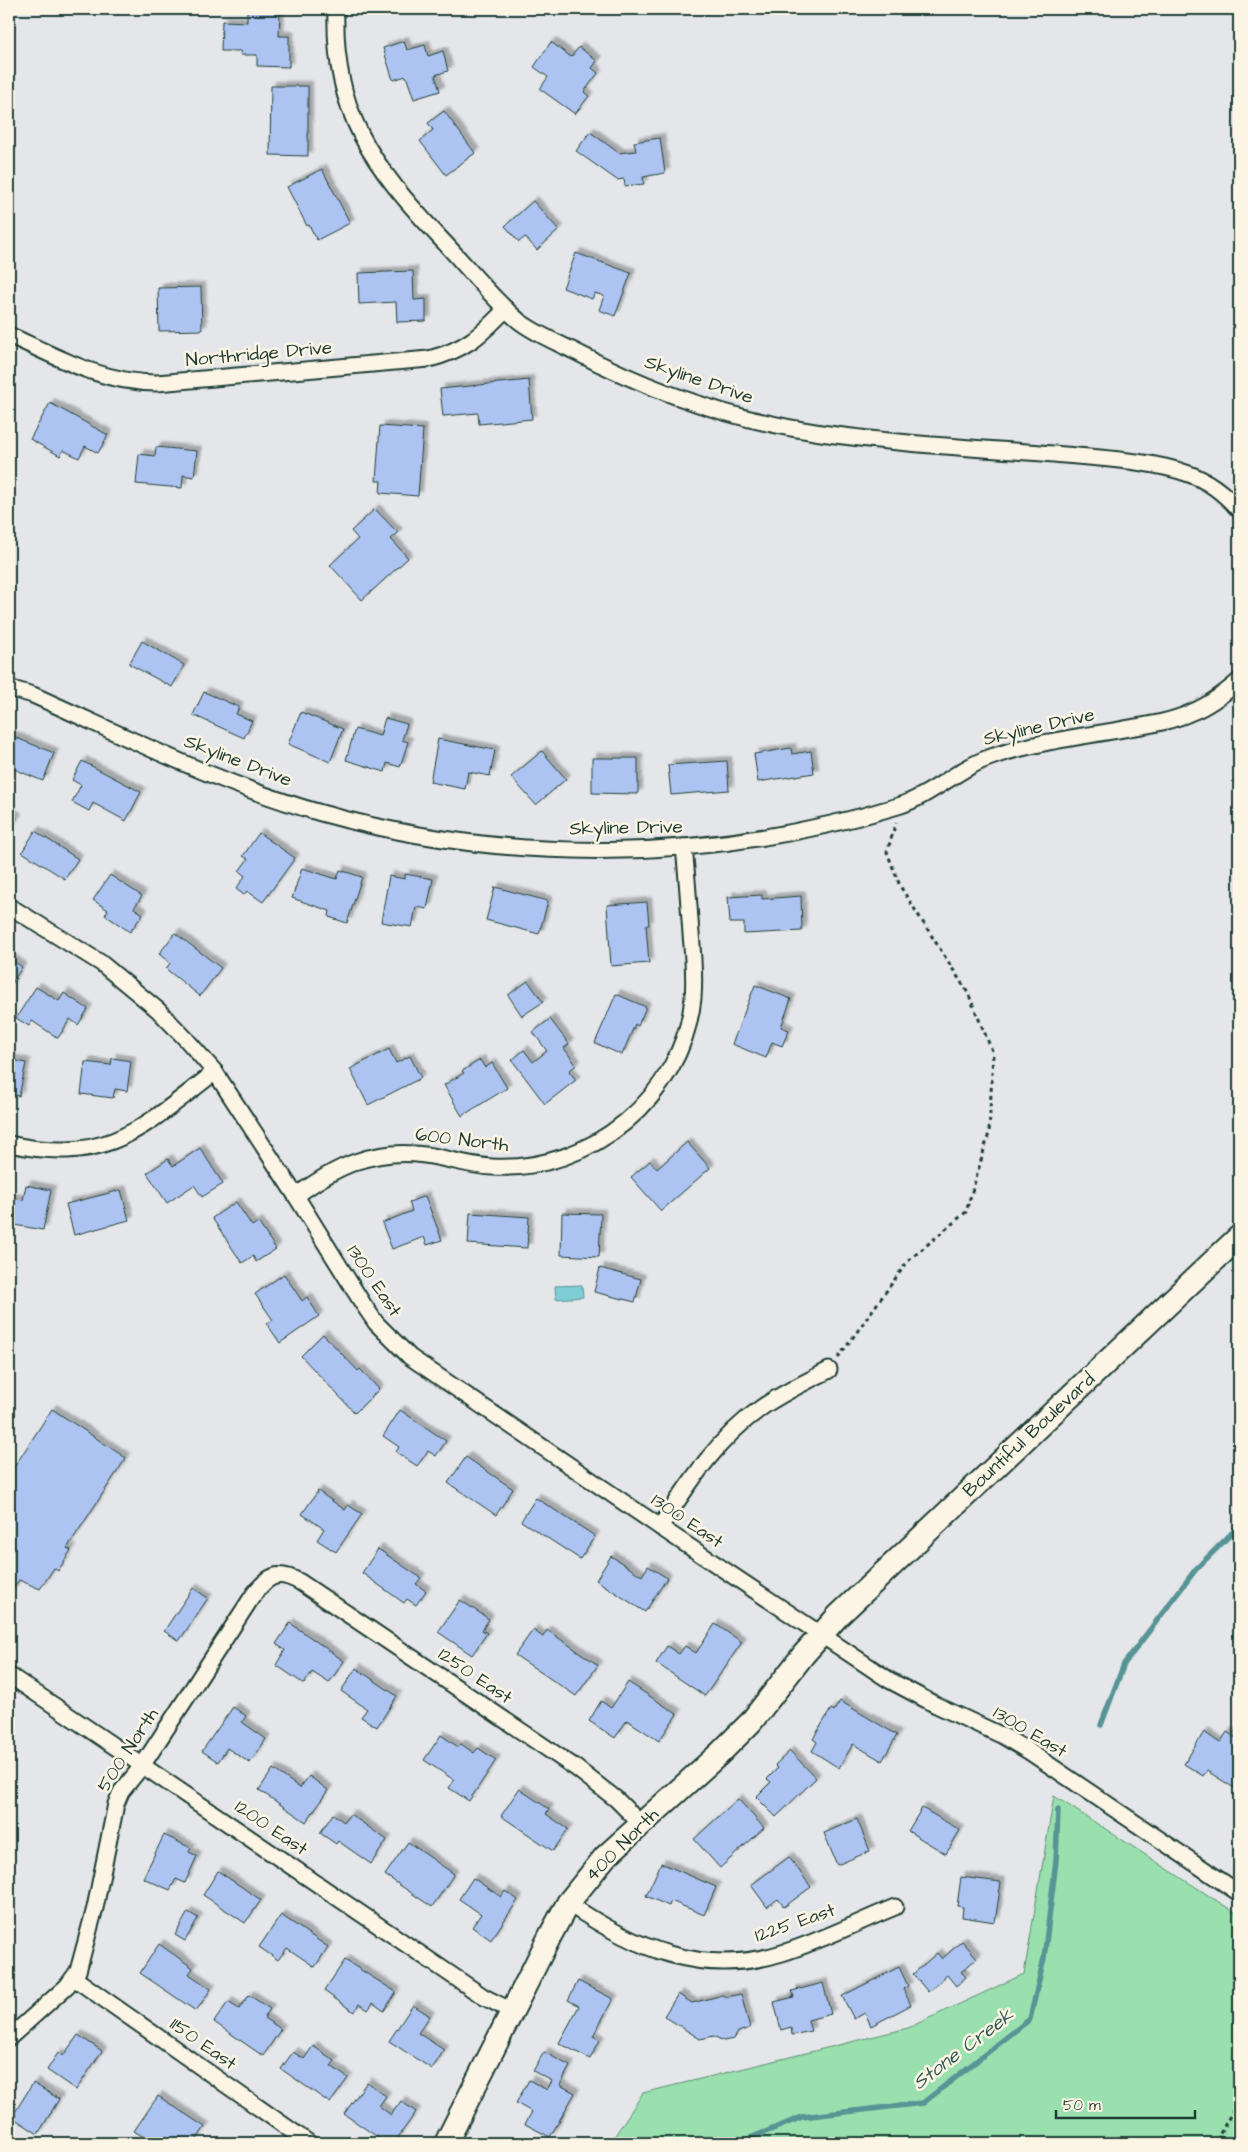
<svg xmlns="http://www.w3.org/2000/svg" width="1248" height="2152" viewBox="0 0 1248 2152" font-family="'Architects Daughter',sans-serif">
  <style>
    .green { fill: #99e0ae; stroke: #5c8e71 }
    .water { fill: #7dced5; stroke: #579495 }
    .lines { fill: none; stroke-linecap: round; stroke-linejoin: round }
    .stream { stroke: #579495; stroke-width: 5.5 }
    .building { fill: #adc4f2; stroke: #1f3d34; filter: url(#shadow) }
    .street-casing { stroke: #1f3d34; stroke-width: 19 }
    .secondary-casing { stroke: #1f3d34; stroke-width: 26 }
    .path { stroke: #1f3d34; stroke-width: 3; stroke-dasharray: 4 4; stroke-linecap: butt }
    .street { stroke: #fcf5e5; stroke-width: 15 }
    .secondary { stroke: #fcf5e5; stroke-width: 22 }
    .labels { text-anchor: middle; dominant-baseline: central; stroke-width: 5; stroke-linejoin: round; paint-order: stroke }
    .street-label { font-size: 19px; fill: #1f3d34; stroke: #fcf5e5 }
    .water-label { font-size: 20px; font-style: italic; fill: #325a54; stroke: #fcf5e5 }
  </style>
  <defs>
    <filter id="shadow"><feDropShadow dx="4.5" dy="-4.5" stdDeviation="1" flood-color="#0004"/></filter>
  </defs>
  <rect width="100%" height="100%" fill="#e4e6e9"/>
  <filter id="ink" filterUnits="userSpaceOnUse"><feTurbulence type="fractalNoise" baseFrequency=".02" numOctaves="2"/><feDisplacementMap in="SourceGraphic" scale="10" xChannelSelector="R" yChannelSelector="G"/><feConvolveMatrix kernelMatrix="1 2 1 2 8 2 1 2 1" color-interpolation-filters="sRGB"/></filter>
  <g filter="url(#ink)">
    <polygon class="green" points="1054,1796 1239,1915 1239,2143 610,2143 643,2093 908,2028 1024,1974"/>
    <polygon class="water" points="582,1285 583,1297 556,1299 555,1286"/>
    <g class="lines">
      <g class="stream">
        <polyline points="1101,1725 1124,1664 1196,1569 1239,1526"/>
        <polyline points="738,2143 802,2117 923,2103 1030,2019 1044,1958 1056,1861 1058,1810"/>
      </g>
    </g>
    <g class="building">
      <polygon points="247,10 280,10 279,36 289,36 289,67 257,66 257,55 240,55 241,51 221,51 222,21 247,22"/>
      <polygon points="404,41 407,50 425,45 428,56 443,51 448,71 435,75 440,91 414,99 406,76 393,80 383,48"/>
      <polygon points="551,42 571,57 579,47 597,61 592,68 598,73 584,92 589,96 575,114 540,89 548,77 534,67"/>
      <polygon points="271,86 308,86 308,156 270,155"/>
      <polygon points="444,111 475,153 446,175 420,141 433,130 428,123"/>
      <polygon points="590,132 619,153 636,151 634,142 660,138 665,173 643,177 644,184 625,186 624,179 617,180 576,151"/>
      <polygon points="322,169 350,223 317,240 309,225 307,226 287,187"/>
      <polygon points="533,201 559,230 537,250 525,237 519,242 505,226"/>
      <polygon points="576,253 631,273 615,316 599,310 604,296 595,293 592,299 563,288"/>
      <polygon points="413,271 414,300 426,299 426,321 397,322 396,302 359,304 358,273"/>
      <polygon points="201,287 202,330 159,331 158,288"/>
      <polygon points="529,380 532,419 479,424 478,413 443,416 440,389"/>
      <polygon points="50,403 108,435 98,453 85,446 79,458 63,450 60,456 30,439"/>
      <polygon points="380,426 423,429 418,496 380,493 381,481 376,481"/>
      <polygon points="156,447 197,451 194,477 183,475 182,488 136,484 139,454 155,456"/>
      <polygon points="375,509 398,533 391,539 408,558 362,600 330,565 358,539 351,531"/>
      <polygon points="142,641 184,665 172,687 129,664"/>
      <polygon points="204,692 239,707 236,714 252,721 244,738 193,715"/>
      <polygon points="301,712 343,729 330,762 288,744"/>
      <polygon points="385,718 407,724 402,740 408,742 400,767 387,763 385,772 346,760 355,729 380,736"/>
      <polygon points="9,735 54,753 43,781 9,767"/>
      <polygon points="438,739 495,750 490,776 468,772 465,789 430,782"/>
      <polygon points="791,748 792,754 811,751 814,773 758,782 754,754"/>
      <polygon points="542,751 566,779 536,805 511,777"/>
      <polygon points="592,758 638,758 638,794 592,793"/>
      <polygon points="82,761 141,792 126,821 93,803 89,811 72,802 81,785 72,780"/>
      <polygon points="727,761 729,790 671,795 668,765"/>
      <polygon points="9,812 17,818 9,830"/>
      <polygon points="35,831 78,859 65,879 22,852"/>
      <polygon points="259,833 295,858 263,902 247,891 244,895 236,889 245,876 239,871 248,859 243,856"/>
      <polygon points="302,868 337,879 340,870 362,877 347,923 329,917 330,911 292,898"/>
      <polygon points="405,874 433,879 427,909 416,907 412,927 381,922 389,876 405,879"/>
      <polygon points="110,875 142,896 134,908 143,914 130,932 105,915 108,910 93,900"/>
      <polygon points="495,887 548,901 539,934 486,920"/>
      <polygon points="762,895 762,899 801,896 802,931 744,934 744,923 730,923 728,897"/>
      <polygon points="647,902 649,925 646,925 649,963 611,966 607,905"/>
      <polygon points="175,933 221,968 200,996 166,969 170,963 159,954"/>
      <polygon points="9,958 22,967 9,988"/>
      <polygon points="528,981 543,1002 522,1016 508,995"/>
      <polygon points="755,985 791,999 781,1027 789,1030 782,1046 772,1042 766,1058 732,1044"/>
      <polygon points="36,987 59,1001 64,993 88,1009 78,1025 70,1019 58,1038 32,1021 29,1026 16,1018"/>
      <polygon points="616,994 646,1007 638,1026 635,1024 622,1055 595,1043"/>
      <polygon points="550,1019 569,1044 564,1048 576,1065 569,1071 576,1080 545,1104 512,1060 524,1050 533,1062 547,1051 533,1032"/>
      <polygon points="389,1049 396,1063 410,1056 421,1078 368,1105 350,1069"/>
      <polygon points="112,1058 131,1061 127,1091 115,1089 113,1098 81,1094 85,1062 111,1065"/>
      <polygon points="9,1059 26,1063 19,1096 9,1094"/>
      <polygon points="480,1060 485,1068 492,1063 507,1088 462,1116 444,1085 464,1073 462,1071"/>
      <polygon points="687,1142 710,1168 661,1211 631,1177 650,1161 657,1169"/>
      <polygon points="200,1148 223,1184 202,1197 194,1185 167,1203 147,1173 168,1159 173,1166"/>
      <polygon points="26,1185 51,1190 43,1230 9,1224 9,1198 23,1200"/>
      <polygon points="121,1190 129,1220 74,1235 66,1204"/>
      <polygon points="425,1196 442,1240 427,1245 424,1237 392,1249 382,1223 412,1211 409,1202"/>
      <polygon points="236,1202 252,1226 258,1222 276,1249 256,1262 253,1256 242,1263 212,1218"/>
      <polygon points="470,1213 529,1217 527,1248 468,1244"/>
      <polygon points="562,1213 601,1214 599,1257 561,1255"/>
      <polygon points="600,1268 641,1279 635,1302 594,1292"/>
      <polygon points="284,1274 302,1301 307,1297 319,1316 280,1343 267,1324 273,1320 255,1294"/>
      <polygon points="323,1334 358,1371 360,1369 379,1389 355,1413 301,1356"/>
      <polygon points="52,1409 126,1458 67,1548 71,1550 58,1571 54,1568 40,1589 19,1580 11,1592 9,1591 9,1475"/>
      <polygon points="400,1410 446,1441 436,1456 428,1451 417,1466 396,1452 399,1447 383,1436"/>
      <polygon points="466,1457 513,1489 496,1515 448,1483"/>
      <polygon points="318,1491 345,1510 348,1505 362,1514 336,1552 317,1540 324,1529 302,1514"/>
      <polygon points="536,1498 595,1536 580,1559 521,1521"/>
      <polygon points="378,1549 421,1578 416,1584 426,1591 416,1605 407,1599 404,1603 362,1573"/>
      <polygon points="611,1556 642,1576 648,1566 667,1578 645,1612 596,1580"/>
      <polygon points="193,1588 208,1598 179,1641 164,1631"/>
      <polygon points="460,1600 489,1619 482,1630 487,1633 472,1655 438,1632"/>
      <polygon points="290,1623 344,1661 329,1683 312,1672 304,1684 276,1665 285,1650 276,1644"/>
      <polygon points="715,1624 742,1642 705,1696 656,1663 667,1646 679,1654 685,1646 696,1653"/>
      <polygon points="533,1630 543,1637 547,1630 598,1665 576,1696 515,1655"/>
      <polygon points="356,1668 397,1696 377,1727 361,1717 367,1709 341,1691"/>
      <polygon points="628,1682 677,1714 659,1741 627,1720 615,1738 589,1721 601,1701 611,1708"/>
      <polygon points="840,1701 897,1735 882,1761 853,1744 839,1768 812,1751 817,1742 813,1739 831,1709 834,1711"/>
      <polygon points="233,1707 246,1716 242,1722 266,1739 250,1763 227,1748 218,1762 202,1751"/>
      <polygon points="1204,1732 1220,1743 1227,1732 1239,1740 1239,1791 1207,1771 1203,1776 1184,1764"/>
      <polygon points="441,1735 458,1747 461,1744 474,1753 478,1748 496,1760 469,1801 449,1788 454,1780 424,1760"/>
      <polygon points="790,1751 816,1778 776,1817 756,1797 771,1782 767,1779 778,1768 775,1765"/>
      <polygon points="273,1769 300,1788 309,1776 328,1790 306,1822 259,1790"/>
      <polygon points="519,1789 549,1809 546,1814 568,1829 553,1851 501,1816"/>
      <polygon points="738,1799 764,1828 720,1868 694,1839"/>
      <polygon points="922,1808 960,1830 946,1854 908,1831"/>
      <polygon points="333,1814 344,1822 350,1814 387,1840 371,1864 338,1841 336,1844 320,1833"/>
      <polygon points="857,1819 870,1851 837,1865 824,1833"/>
      <polygon points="164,1835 191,1848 189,1852 197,1856 185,1883 176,1879 170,1890 143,1878"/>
      <polygon points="408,1842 454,1874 432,1907 385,1875"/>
      <polygon points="789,1857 811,1887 784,1907 778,1899 767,1907 751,1885"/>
      <polygon points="661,1863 716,1887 704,1915 671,1901 669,1906 646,1896"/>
      <polygon points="218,1871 261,1900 245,1923 203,1895"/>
      <polygon points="961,1877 1001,1882 995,1922 962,1917 963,1907 957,1906"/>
      <polygon points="473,1878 501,1897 505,1891 518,1900 491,1940 472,1927 481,1914 459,1899"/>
      <polygon points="188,1912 198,1918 185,1941 175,1935"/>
      <polygon points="281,1915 328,1947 315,1967 287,1948 278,1960 259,1947"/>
      <polygon points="962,1941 977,1958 961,1972 966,1977 956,1986 947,1975 928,1992 913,1974 937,1953 942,1959"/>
      <polygon points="159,1944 193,1968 189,1974 211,1989 196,2011 140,1973"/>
      <polygon points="345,1960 396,1992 384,2011 373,2003 368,2010 359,2004 354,2012 324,1991"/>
      <polygon points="899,1967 908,1986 903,1989 911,2005 871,2026 865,2013 854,2019 842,1996"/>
      <polygon points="578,1981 613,1999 593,2036 600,2040 590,2059 559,2043 579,2006 568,2000"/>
      <polygon points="823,1983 831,2014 808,2020 811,2031 792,2035 791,2027 781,2030 774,2002 794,1997 792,1991"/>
      <polygon points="678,1994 692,2003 723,1995 727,1997 741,1994 750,2028 738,2032 734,2039 723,2041 714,2036 700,2039 664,2016"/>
      <polygon points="249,1995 270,2009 264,2018 281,2029 263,2056 214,2022 228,2002 239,2009"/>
      <polygon points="413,2005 430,2016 418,2033 444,2050 432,2069 389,2041"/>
      <polygon points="78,2035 102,2051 76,2090 47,2070 58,2053 63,2056"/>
      <polygon points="313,2046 335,2061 331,2066 348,2078 330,2103 281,2069 293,2052 304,2059"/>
      <polygon points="544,2052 570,2066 560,2085 575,2093 550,2137 525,2124 532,2112 516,2103 529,2080 547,2090 552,2081 533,2071"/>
      <polygon points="367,2082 386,2096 379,2106 391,2115 401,2101 416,2112 394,2143 386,2143 344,2114"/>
      <polygon points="33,2083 59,2099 38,2134 12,2117"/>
      <polygon points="158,2096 205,2127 194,2143 189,2143 179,2137 174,2143 153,2143 134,2131"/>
    </g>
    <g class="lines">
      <defs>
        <g id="street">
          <path d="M336 9C333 114 372 165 441 239 466 265 491 298 519 321 536 334 556 342 574 351 651 391 735 421 821 433 898 444 976 448 1054 454 1095 458 1151 460 1189 474 1209 481 1225 494 1239 510"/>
          <path d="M9 335C57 357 102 383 157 383L429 359C465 350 481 335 506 309"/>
          <path d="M9 688 33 695C127 737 221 785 321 813 509 865 712 863 898 806 933 795 959 767 994 756 1035 742 1081 737 1124 729 1147 725 1171 722 1192 712 1210 705 1225 693 1239 681"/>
          <polyline points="9,906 101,963 158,1010 185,1038 215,1072 296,1196 363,1304 376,1323 410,1357 660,1527 889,1680 936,1705 1003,1736 1030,1752 1239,1893"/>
          <path d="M9 1144C108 1165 141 1129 215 1072"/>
          <path d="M296 1196C336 1166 374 1148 425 1155 448 1158 469 1166 492 1167 590 1173 683 1097 693 998 695 976 693 955 691 934 689 905 687 876 684 847"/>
          <path d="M660 1527C689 1483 717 1439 761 1408 782 1393 806 1382 829 1370"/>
          <polyline points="9,1675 484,1997 512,2011"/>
          <path d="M568 1903C633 1948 703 1978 782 1953 821 1941 858 1922 895 1907"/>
          <polyline points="74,1978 309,2143"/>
          <path d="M9 2038 67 1986 78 1971 95 1908 116 1804 121 1792 142 1766 254 1594C269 1575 277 1570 300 1582L576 1768 616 1799 641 1824"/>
        </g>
        <polyline id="secondary" points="446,2143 551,1934 568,1903 605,1857 719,1754 751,1722 804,1654 838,1616 1239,1237"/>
      </defs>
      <use href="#street" class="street-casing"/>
      <use href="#secondary" class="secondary-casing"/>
      <g class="path">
        <polyline points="838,1358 908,1261 966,1212 989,1133 993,1053 968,993 900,886 887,852 896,823"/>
        <polyline points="1237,2143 1218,2137 1239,2100"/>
      </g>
      <use href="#street" class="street"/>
      <use href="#secondary" class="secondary"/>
    </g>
  </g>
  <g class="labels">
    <g class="street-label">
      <text transform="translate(259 354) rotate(-5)">Northridge Drive</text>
      <text transform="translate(699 380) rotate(19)">Skyline Drive</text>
      <text transform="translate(1039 727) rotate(-13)">Skyline Drive</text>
      <text transform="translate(238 761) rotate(21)">Skyline Drive</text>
      <text transform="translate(626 828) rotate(-1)">Skyline Drive</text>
      <text transform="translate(462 1140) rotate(7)">600 North</text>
      <text transform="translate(374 1281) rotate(56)">1300 East</text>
      <text transform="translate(1029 1435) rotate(-43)">Bountiful Boulevard</text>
      <text transform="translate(687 1521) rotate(34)">1300 East</text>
      <text transform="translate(475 1676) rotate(34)">1250 East</text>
      <text transform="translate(1030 1732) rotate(31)">1300 East</text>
      <text transform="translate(128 1750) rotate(-57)">500 North</text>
      <text transform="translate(271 1828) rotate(34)">1200 East</text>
      <text transform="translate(622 1845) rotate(-45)">400 North</text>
      <text transform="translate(795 1923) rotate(-19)">1225 East</text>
      <text transform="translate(203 2044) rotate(35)">1150 East</text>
    </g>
    <g class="water-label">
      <text transform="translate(963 2049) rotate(-37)">Stone Creek</text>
    </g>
  </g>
  <rect width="1248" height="2152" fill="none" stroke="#fcf5e5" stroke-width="30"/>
  <rect x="15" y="15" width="1218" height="2122" fill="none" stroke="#1f3d34" stroke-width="2" filter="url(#ink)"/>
  <path d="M1056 2110v8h139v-8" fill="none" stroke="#1f3d34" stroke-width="2.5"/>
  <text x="1063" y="2110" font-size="15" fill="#1f3d34" stroke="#fcf5e5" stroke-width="4" paint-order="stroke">50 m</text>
</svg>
